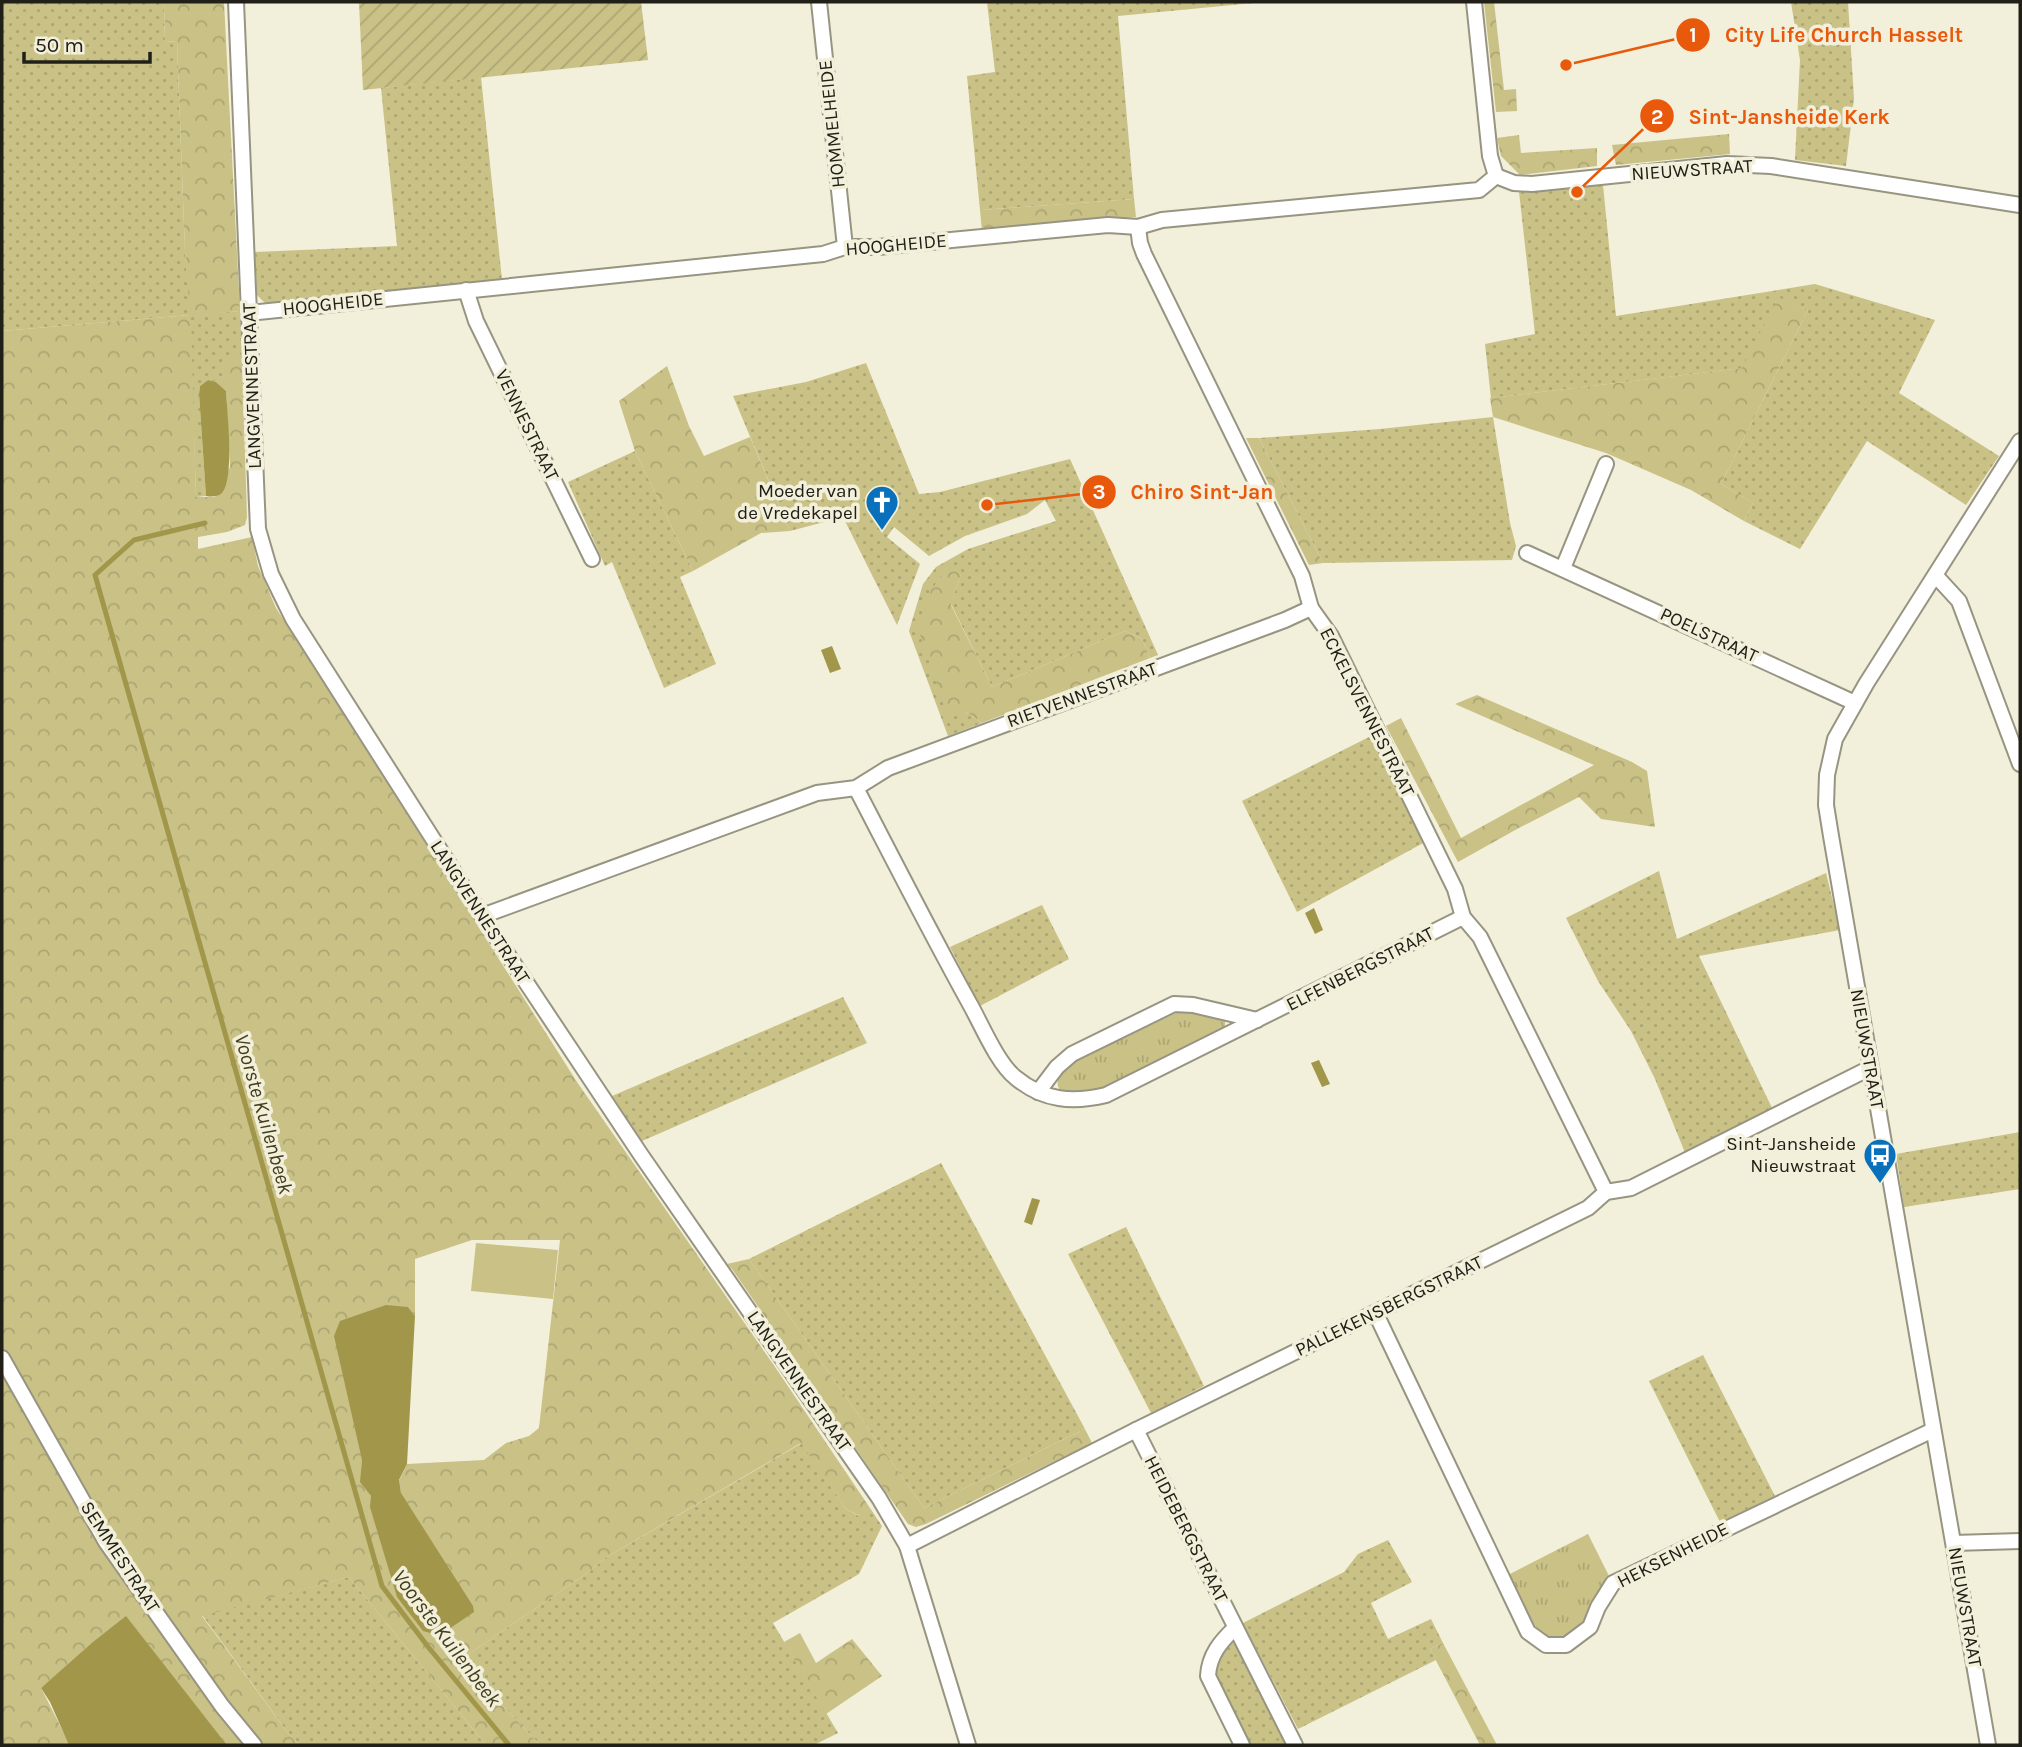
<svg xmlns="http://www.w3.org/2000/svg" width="2022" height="1747" viewBox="0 0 2022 1747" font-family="Karla,sans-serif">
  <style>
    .grass { fill: url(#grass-dots) }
    .forest { fill: url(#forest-crowns); fill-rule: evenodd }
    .park { fill: url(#park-tufts) }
    .garden { fill: url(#garden-furrows) }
    .pitch { fill: #c9c186 }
    .water { fill: #a19649 }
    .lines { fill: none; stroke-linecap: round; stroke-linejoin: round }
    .stream { stroke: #a19649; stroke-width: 5 }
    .street-casing { stroke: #979581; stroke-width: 18 }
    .street { stroke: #fff; stroke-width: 14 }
    .labels { text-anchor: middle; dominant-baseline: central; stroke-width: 7; stroke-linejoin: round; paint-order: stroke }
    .street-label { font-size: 19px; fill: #212018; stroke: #f2efda }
    .poi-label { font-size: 19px; fill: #212018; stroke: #f2efda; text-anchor: end }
    .water-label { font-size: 21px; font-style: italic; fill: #423d1c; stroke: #f2efda }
    .leader { fill: none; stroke: #e8590c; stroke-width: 2.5 }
    .callout-dot { fill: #e8590c; stroke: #f2efda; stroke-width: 2.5 }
    .mark-label { font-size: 21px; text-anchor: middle; font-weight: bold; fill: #fff }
    .callout-label { font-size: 21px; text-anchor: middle; font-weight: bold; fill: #e8590c; stroke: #f2efda; stroke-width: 7; stroke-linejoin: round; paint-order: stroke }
  </style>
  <defs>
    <pattern id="grass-dots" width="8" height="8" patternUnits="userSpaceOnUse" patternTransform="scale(1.75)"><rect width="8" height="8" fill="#c9c186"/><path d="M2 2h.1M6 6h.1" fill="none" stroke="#aca673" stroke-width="1.8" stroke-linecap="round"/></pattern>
    <pattern id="forest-crowns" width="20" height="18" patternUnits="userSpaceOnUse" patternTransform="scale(1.75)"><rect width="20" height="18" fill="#c9c186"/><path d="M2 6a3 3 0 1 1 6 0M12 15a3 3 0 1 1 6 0" fill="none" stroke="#aca673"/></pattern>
    <pattern id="park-tufts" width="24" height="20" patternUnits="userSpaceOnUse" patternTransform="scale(1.75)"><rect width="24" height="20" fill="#c9c186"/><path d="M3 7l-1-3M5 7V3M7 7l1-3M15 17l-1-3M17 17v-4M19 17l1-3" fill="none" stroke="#aca673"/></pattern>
    <pattern id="garden-furrows" width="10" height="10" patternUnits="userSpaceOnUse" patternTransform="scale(1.75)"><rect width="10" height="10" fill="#c9c186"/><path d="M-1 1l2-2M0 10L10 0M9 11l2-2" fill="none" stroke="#aca673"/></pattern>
  </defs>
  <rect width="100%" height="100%" fill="#f2efda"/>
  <g class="grass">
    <polygon points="2,2 164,2 165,42 177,41 185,252 191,315 240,311 242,357 226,357 226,391 216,382 208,380 200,386 199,394 206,496 196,497 190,315 2,331"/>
    <polygon points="987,2 1264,2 1118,16 1134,199 980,210 967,76 995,72"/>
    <polygon points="1791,2 1848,2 1854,99 1846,166 1795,160 1800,60"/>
    <polygon points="481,77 502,280 266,304 257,295 255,252 397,246 381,88"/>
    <polygon points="1603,185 1616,316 1815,284 1935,320 1899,393 1999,456 1966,505 1867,441 1800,549 1744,521 1753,503 1721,484 1808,310 1778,298 1743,368 1491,398 1485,344 1535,334 1519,192"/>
    <polygon points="866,363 919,494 940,492 1070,459 1158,655 1150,658 1142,639 1125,631 992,687 951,604 961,574 930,591 966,712 982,723 948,736 909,631 923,584 936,567 968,549 1056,521 1045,500 1027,514 965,536 929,556 894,527 887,537 920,564 897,625 843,517 790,531 733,396 806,382"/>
    <polygon points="1493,417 1510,523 1516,546 1512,560 1323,563 1259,438 1380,429"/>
    <polygon points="635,451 693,571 680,577 716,664 664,688 612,562 605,566 568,482"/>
    <polygon points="1371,736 1425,842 1297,912 1242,801"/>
    <polygon points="1659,871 1677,939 1826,873 1840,930 1699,956 1773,1110 1686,1155 1655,1079 1631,1031 1598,981 1566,918"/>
    <polygon points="1042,905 1069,959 980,1006 950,947"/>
    <polygon points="843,997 867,1043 642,1141 612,1096"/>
    <polygon points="2020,1132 2020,1189 1904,1207 1896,1154"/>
    <polygon points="941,1163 1085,1429 924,1508 749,1259"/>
    <polygon points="1126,1227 1204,1386 1151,1413 1068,1254"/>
    <polygon points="1703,1355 1775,1496 1720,1522 1649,1381"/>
    <polygon points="802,1443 846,1509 859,1516 870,1508 882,1526 859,1574 773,1623 838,1733 814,1745 540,1745 460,1660 590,1571 605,1558"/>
    <polygon points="1388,1540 1412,1582 1371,1603 1388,1639 1431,1619 1443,1643 1430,1649 1436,1660 1298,1729 1243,1623 1344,1572 1358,1554"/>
    <polygon points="349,1577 486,1745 299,1745 288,1733 202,1615"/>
    <path d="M1230 1643H1236L1239 1647 1288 1742 1282 1745H1249L1217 1681C1214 1666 1218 1654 1230 1643Z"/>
  </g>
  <g class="forest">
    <path d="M164 2H224L240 311 191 316 196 497H215L230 467 226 391V357H242L247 517 245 525 227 532 198 537V549L252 537 258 566 276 608 577 1082 773 1364 870 1508 860 1516 846 1509 801 1443 605 1558 590 1571 460 1660 540 1745H486L349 1577 202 1616 288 1733 299 1745H227L126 1617 41 1688 70 1745H2V331L190 315 185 252 177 41 165 42ZM472 1240H560L539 1428 529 1436 506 1443 484 1460 407 1464 399 1481 401 1493 371 1496 361 1482 362 1460 408 1307 415 1316V1259Z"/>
    <polygon points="1484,2 1494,2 1504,90 1516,89 1517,111 1496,112"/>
    <polygon points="1729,134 1730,154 1616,165 1612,145"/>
    <polygon points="1519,135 1521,153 1597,148 1597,166 1520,175 1501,156 1497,138"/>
    <polygon points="1134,199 1136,217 982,231 980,210"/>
    <polygon points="1778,297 1808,310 1721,484 1753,503 1744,521 1691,490 1606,453 1493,417 1490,398 1742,368"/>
    <polygon points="667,366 689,426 704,456 750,437 790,531 761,533 693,571 635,451 619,401"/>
    <polygon points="1246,438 1259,438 1323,563 1309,565"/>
    <polygon points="948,568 961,574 951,605 992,687 1125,631 1142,639 1150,658 982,723 966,712 947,715 918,628 930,591"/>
    <polygon points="1477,695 1632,762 1647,771 1655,827 1601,819 1579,797 1517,829 1458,862 1386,726 1401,718 1461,838 1594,765 1455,704"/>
    <polygon points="749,1259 924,1508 1085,1429 1092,1443 926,1524 916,1527 908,1524 732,1269 727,1264"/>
    <polygon points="800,1633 816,1663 852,1639 882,1676 826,1714 784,1642"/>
    <polygon points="1443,1643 1497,1745 1480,1745 1430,1649"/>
  </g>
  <g class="park">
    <path d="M1180 1011 1202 1013 1225 1019V1026L1101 1089 1074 1094 1061 1092C1052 1080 1063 1071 1072 1063Z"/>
    <polygon points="1588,1534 1610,1578 1603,1585 1588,1622 1565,1639 1548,1637 1540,1632 1534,1624 1508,1575"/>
  </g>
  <polygon class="garden" points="359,2 641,2 648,60 363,90"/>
  <polygon class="pitch" points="476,1243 558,1250 553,1299 471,1291"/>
  <g class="water">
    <path d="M208 380 216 382 226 391C227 411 235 479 222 493 217 497 212 497 206 496L199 394 200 386Z"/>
    <polygon points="832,646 841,669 830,673 821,650"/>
    <polygon points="1314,908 1323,930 1315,934 1305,913"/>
    <polygon points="1319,1060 1330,1084 1322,1087 1311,1063"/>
    <polygon points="1032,1198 1040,1200 1032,1225 1024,1222"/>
    <polygon points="386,1305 408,1307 415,1316 407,1464 399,1480 401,1493 473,1606 474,1612 443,1633 434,1634 423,1631 397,1597 370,1507 371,1496 360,1482 362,1460 334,1336 340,1321"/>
    <polygon points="126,1616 227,1745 69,1745 50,1702 41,1688 93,1642"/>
  </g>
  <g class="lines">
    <polyline class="stream" points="205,523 134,540 95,575 382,1586 429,1648 509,1745"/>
    <defs>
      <g id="street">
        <polyline points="236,2 258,529 271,574 293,619 482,916 641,1155 879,1498 907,1546 968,1745"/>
        <polyline points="819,2 845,247"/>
        <polyline points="1474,2 1490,156 1496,176"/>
        <polyline points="1496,176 1514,183 1532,184 1727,164 1771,166 2020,205"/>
        <polyline points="1138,227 1140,243 1144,254 1302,576 1311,608 1331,636 1455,889 1463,917 1480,937 1606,1192"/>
        <polyline points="466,290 476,321 592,559"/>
        <polyline points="249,313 823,254 845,247 878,247 1108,225 1138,227 1162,220 1479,190 1496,176"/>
        <polyline points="1527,553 1855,703"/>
        <polyline points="1563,568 1606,464"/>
        <polyline points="1936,576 1959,601 2020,764"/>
        <path d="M856 788C894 861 931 934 971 1006 982 1026 998 1064 1016 1078 1044 1101 1073 1103 1106 1095L1463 917"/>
        <polyline points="482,916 817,793 856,788 888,768 1285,620 1311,608"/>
        <polyline points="1038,1092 1057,1067 1072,1054 1174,1004 1193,1005 1257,1020"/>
        <polyline points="1376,1314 1528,1632 1546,1645 1566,1645 1590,1627 1598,1607 1613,1583 1933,1430"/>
        <polyline points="2,1358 106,1542 222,1706 254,1745"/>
        <polyline points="1136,1430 1295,1745"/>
        <polyline points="1954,1543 2020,1541"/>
        <polyline points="907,1546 1136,1430 1588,1208 1606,1192 1631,1188 1870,1068"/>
        <path d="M1235 1628C1221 1641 1209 1655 1208 1676L1242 1745"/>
        <polyline points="1988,1745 1831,836 1826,805 1827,775 1835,739 1866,684 2020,441"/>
      </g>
    </defs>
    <use href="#street" class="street-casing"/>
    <use href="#street" class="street"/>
  </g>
  <defs>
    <symbol id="church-pin" viewBox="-11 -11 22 30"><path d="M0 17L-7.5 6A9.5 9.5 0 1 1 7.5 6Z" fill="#0970bc" stroke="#f2efda"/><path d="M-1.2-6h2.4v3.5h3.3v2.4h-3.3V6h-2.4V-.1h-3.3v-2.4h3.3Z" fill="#fff"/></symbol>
    <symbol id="bus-pin" viewBox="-11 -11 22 30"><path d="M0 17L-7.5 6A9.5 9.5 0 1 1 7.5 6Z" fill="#0970bc" stroke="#f2efda"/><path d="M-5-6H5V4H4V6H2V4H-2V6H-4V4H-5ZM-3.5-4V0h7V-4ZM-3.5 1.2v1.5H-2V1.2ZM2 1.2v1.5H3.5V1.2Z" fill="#fff"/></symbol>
  </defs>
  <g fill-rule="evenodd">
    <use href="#church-pin" x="863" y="483" width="38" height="52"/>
    <use href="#bus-pin" x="1861" y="1136" width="38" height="52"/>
  </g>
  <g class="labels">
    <g class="street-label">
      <text transform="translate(832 124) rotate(-96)">HOMMELHEIDE</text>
      <text transform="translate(1692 170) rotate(-4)">NIEUWSTRAAT</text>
      <text transform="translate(896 245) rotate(-5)">HOOGHEIDE</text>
      <text transform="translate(333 304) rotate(-6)">HOOGHEIDE</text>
      <text transform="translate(252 386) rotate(-92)">LANGVENNESTRAAT</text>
      <text transform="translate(527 425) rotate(64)">VENNESTRAAT</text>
      <text transform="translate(1709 635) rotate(25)">POELSTRAAT</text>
      <text transform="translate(1082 695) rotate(-20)">RIETVENNESTRAAT</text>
      <text transform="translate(1367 712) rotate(63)">ECKELSVENNESTRAAT</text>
      <text transform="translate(480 912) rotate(57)">LANGVENNESTRAAT</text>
      <text transform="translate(1360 969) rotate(-27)">ELFENBERGSTRAAT</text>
      <text transform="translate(1867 1049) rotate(80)">NIEUWSTRAAT</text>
      <text transform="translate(1389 1306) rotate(-26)">PALLEKENSBERGSTRAAT</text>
      <text transform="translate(799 1381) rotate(55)">LANGVENNESTRAAT</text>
      <text transform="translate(1186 1529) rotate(63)">HEIDEBERGSTRAAT</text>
      <text transform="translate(1673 1555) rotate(-27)">HEKSENHEIDE</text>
      <text transform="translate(120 1557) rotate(57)">SEMMESTRAAT</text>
      <text transform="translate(1965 1607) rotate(80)">NIEUWSTRAAT</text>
    </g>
    <g class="poi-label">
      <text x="858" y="491">Moeder van<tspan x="858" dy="22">de Vredekapel</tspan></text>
      <text x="1856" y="1144">Sint-Jansheide<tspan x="1856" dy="22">Nieuwstraat</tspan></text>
    </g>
    <g class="water-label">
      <text transform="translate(264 1114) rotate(74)">Voorste Kuilenbeek</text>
      <text transform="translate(447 1638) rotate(53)">Voorste Kuilenbeek</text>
    </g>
  </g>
  <path class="leader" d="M1566 65L1693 35M1577 192L1657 116M987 505L1099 492"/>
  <g class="callout-dot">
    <circle cx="1566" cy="65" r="7"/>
    <circle cx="1577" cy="192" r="7"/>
    <circle cx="987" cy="505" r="7"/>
    <circle cx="1693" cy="35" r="18"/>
    <circle cx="1657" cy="116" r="18"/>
    <circle cx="1099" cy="492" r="18"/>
  </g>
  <g class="mark-label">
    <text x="1693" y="42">1</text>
    <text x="1657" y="124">2</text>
    <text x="1099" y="499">3</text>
  </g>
  <g class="callout-label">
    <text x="1844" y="42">City Life Church Hasselt</text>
    <text x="1789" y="124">Sint-Jansheide Kerk</text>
    <text x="1202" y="499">Chiro Sint-Jan</text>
  </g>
  <rect width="2022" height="1747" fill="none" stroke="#212018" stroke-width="7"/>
  <path d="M24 52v10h126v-10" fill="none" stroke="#212018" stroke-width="3.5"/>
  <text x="35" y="52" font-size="21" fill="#212018" stroke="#f2efda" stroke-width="5" paint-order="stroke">50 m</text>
</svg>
